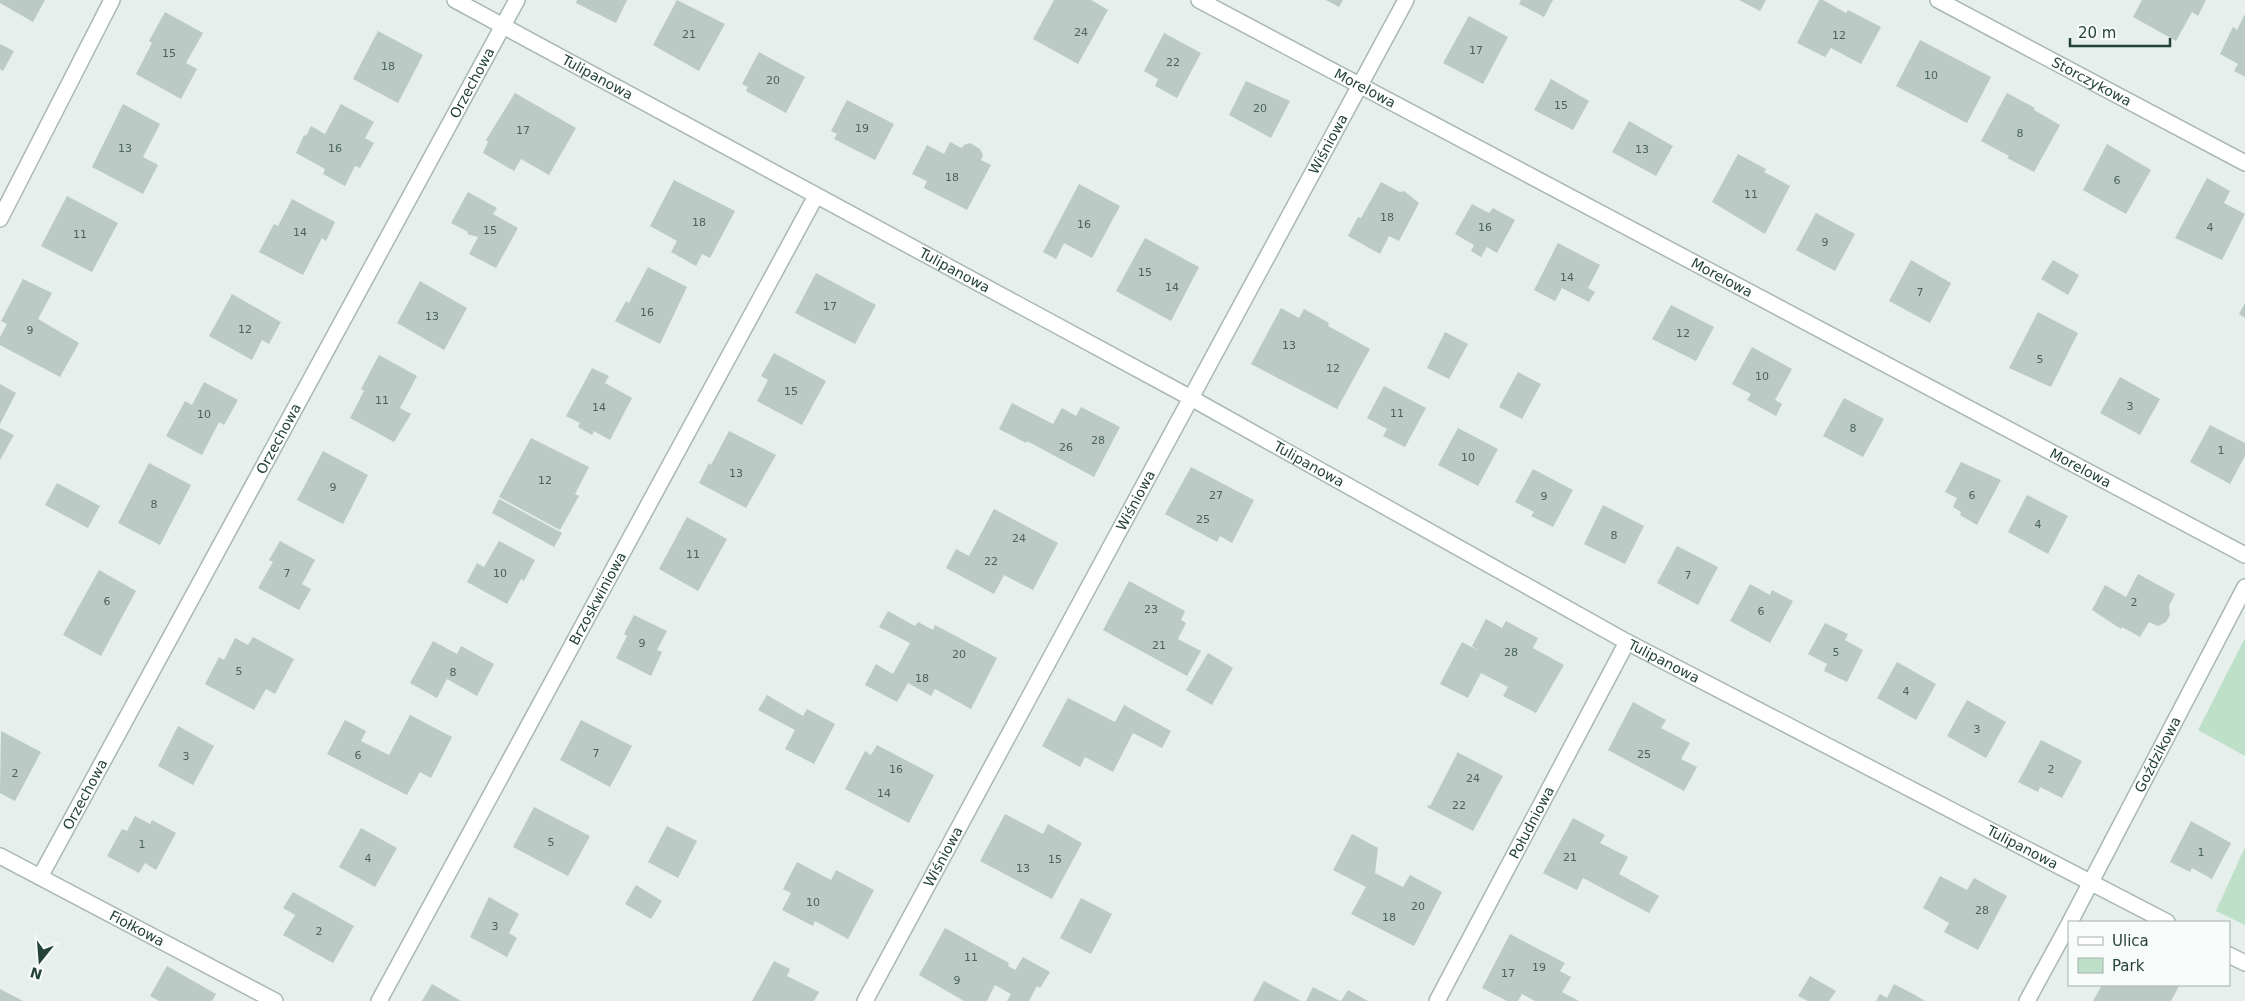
<svg xmlns="http://www.w3.org/2000/svg" width="2245" height="1001" viewBox="0 0 2245 1001" font-family="'DejaVu Sans',sans-serif">
  <style>
    .green { fill: #bfe0c8 }
    .building { fill: #bbcac4 }
    .lines { fill: none; stroke-linecap: round; stroke-linejoin: round }
    .minor-casing { stroke: #a8b8b2; stroke-width: 18 }
    .minor { stroke: #fff; stroke-width: 15 }
    .labels { text-anchor: middle; dominant-baseline: central; stroke-width: 4; stroke-linejoin: round; paint-order: stroke }
    .number-label { font-size: 11px; fill: #4a645c }
    .street-label { font-size: 14px; fill: #24423a; stroke: #f7fbf9 }
  </style>
  <rect width="100%" height="100%" fill="#e6efeb"/>
  <g class="green">
    <polygon points="2245,638 2245,756 2198,730"/>
    <polygon points="2245,847 2245,925 2216,911"/>
  </g>
  <g class="building">
    <polygon points="0,0 45,0 33,22 0,3"/>
    <polygon points="577,0 627,0 616,23 576,3"/>
    <polygon points="677,0 725,24 699,71 653,45"/>
    <polygon points="1054,0 1091,0 1108,10 1078,64 1033,39"/>
    <polygon points="1326,0 1343,0 1339,7"/>
    <polygon points="1521,0 1553,0 1544,17 1519,4"/>
    <polygon points="1739,0 1766,0 1760,11"/>
    <polygon points="1819,0 1823,0 1846,13 1848,10 1881,27 1861,64 1831,48 1825,57 1797,43"/>
    <polygon points="2142,0 2206,0 2198,16 2192,12 2176,41 2133,17"/>
    <polygon points="165,12 203,33 186,63 197,69 181,99 136,74 152,43 149,41"/>
    <polygon points="2245,14 2245,77 2234,71 2238,64 2220,54 2233,27 2237,30"/>
    <polygon points="1469,16 1508,37 1483,84 1443,63"/>
    <polygon points="378,31 423,55 398,103 353,79"/>
    <polygon points="1164,33 1201,53 1177,98 1155,86 1158,79 1144,71"/>
    <polygon points="1920,40 1991,77 1967,123 1896,86"/>
    <polygon points="0,44 14,51 3,71 0,69"/>
    <polygon points="759,52 805,77 786,113 746,91 748,87 742,84"/>
    <polygon points="1551,79 1589,101 1573,130 1534,110"/>
    <polygon points="1246,81 1290,101 1271,138 1229,115"/>
    <polygon points="515,93 576,128 549,175 521,159 514,171 483,153 488,142 486,140"/>
    <polygon points="2007,93 2035,108 2034,110 2060,125 2034,172 2007,158 2009,156 1981,141"/>
    <polygon points="847,100 894,124 875,160 834,139 837,134 831,131"/>
    <polygon points="123,104 160,124 143,157 158,165 143,194 92,167"/>
    <polygon points="341,104 374,122 365,138 374,143 360,168 355,166 345,186 323,174 325,169 296,153 304,135 306,136 311,126 325,134"/>
    <polygon points="1629,121 1673,146 1656,176 1612,152"/>
    <polygon points="950,142 962,148 964,145 970,143 980,149 983,155 981,160 991,165 967,210 924,188 927,181 912,174 927,145 944,154"/>
    <polygon points="2107,144 2151,170 2126,214 2083,190"/>
    <polygon points="1738,154 1766,169 1764,172 1790,186 1765,234 1712,202"/>
    <polygon points="2207,178 2230,191 2224,203 2245,214 2222,260 2175,238"/>
    <polygon points="674,180 735,211 710,258 702,254 696,266 671,252 677,241 650,226"/>
    <polygon points="1381,182 1400,192 1404,191 1419,203 1399,241 1389,236 1380,254 1348,236 1358,217 1361,218"/>
    <polygon points="1079,184 1120,206 1092,258 1064,243 1056,259 1043,252"/>
    <polygon points="468,192 497,208 493,214 518,228 496,268 469,254 478,237 467,234 468,232 451,223"/>
    <polygon points="67,196 118,223 92,272 41,246"/>
    <polygon points="292,199 335,222 326,241 322,238 303,275 259,252 274,224 278,226"/>
    <polygon points="1472,204 1489,213 1493,208 1515,220 1497,253 1487,247 1481,257 1471,251 1474,245 1455,234"/>
    <polygon points="1816,213 1855,234 1835,271 1796,250"/>
    <polygon points="1145,238 1199,267 1171,321 1116,291"/>
    <polygon points="1558,243 1600,265 1588,288 1595,292 1589,302 1562,288 1555,301 1534,290"/>
    <polygon points="1911,260 1951,283 1930,323 1889,301"/>
    <polygon points="2053,260 2079,275 2068,295 2041,279"/>
    <polygon points="648,267 687,287 660,344 615,321 626,301 629,303"/>
    <polygon points="816,273 876,305 855,344 795,313"/>
    <polygon points="23,279 52,293 38,319 79,343 60,377 0,345 0,337 7,324 1,321"/>
    <polygon points="420,281 467,308 444,350 397,323"/>
    <polygon points="232,294 281,322 269,344 262,340 252,360 209,336"/>
    <polygon points="2245,303 2245,318 2239,314"/>
    <polygon points="1671,305 1714,327 1696,361 1652,339"/>
    <polygon points="1281,308 1299,318 1304,309 1329,323 1328,326 1370,349 1337,409 1251,364"/>
    <polygon points="2038,312 2078,333 2051,387 2009,368"/>
    <polygon points="1445,332 1468,344 1449,379 1427,368"/>
    <polygon points="1752,347 1792,369 1775,400 1782,404 1776,416 1747,400 1751,394 1732,384"/>
    <polygon points="774,353 826,381 802,425 757,401 768,380 761,376"/>
    <polygon points="379,355 417,376 400,408 411,414 394,442 350,418 364,391 361,389"/>
    <polygon points="592,368 609,376 605,383 632,398 610,440 594,431 592,435 578,427 580,423 566,416"/>
    <polygon points="1518,372 1541,384 1522,419 1499,407"/>
    <polygon points="2120,377 2160,399 2140,435 2100,413"/>
    <polygon points="204,382 238,400 224,425 219,422 202,455 166,436 185,401 192,405"/>
    <polygon points="0,384 16,393 0,424"/>
    <polygon points="1384,386 1426,408 1405,447 1383,436 1387,429 1367,418"/>
    <polygon points="1844,398 1884,419 1863,457 1823,436"/>
    <polygon points="1012,403 1053,424 1062,408 1076,416 1081,407 1120,427 1094,477 1027,441 1026,443 999,429"/>
    <polygon points="2210,425 2245,443 2245,456 2230,484 2190,462"/>
    <polygon points="0,428 14,435 0,460"/>
    <polygon points="1458,428 1498,449 1478,486 1438,465"/>
    <polygon points="729,431 776,455 746,508 699,483 709,463 711,465"/>
    <polygon points="531,438 589,467 575,494 579,496 560,530 499,497"/>
    <polygon points="323,451 368,475 343,524 297,500"/>
    <polygon points="1961,462 2001,480 1977,525 1960,515 1961,512 1953,507 1957,498 1945,492"/>
    <polygon points="149,463 191,485 160,545 118,523"/>
    <polygon points="1191,467 1254,500 1232,543 1220,536 1217,542 1165,514"/>
    <polygon points="1533,469 1573,490 1553,527 1531,516 1534,512 1515,502"/>
    <polygon points="57,483 100,506 88,528 45,505"/>
    <polygon points="2027,495 2068,516 2048,554 2008,532"/>
    <polygon points="499,499 562,533 554,547 492,513"/>
    <polygon points="1603,505 1644,526 1625,564 1584,544"/>
    <polygon points="994,509 1058,543 1033,590 1004,575 994,594 946,568 956,549 969,556"/>
    <polygon points="687,517 727,539 698,591 659,569"/>
    <polygon points="280,541 315,560 302,584 311,589 299,610 258,588 273,562 269,560"/>
    <polygon points="499,541 535,560 524,581 521,579 507,604 467,582 477,563 484,567"/>
    <polygon points="1677,546 1718,567 1698,605 1657,583"/>
    <polygon points="99,570 136,591 101,656 63,635"/>
    <polygon points="2138,574 2175,594 2169,606 2170,615 2166,622 2158,626 2149,622 2140,637 2122,627 2121,629 2092,610 2105,585 2126,597"/>
    <polygon points="1129,581 1185,611 1181,620 1186,623 1178,639 1201,651 1187,676 1103,630"/>
    <polygon points="1750,584 1770,595 1772,590 1793,601 1770,643 1730,621"/>
    <polygon points="888,611 915,626 918,622 933,630 935,625 997,658 971,709 935,689 931,696 908,683 897,702 865,685 876,664 893,674 910,643 879,627"/>
    <polygon points="634,615 667,631 657,650 662,652 651,676 616,658 627,636 624,634"/>
    <polygon points="1486,619 1502,628 1506,621 1538,638 1533,648 1564,665 1536,713 1503,696 1508,687 1481,673 1468,698 1440,684 1462,642 1477,650 1472,646"/>
    <polygon points="1825,623 1848,634 1845,640 1863,650 1847,682 1824,671 1827,664 1808,654"/>
    <polygon points="253,637 294,659 275,694 266,689 254,710 205,684 219,657 224,660 235,638 248,645"/>
    <polygon points="433,641 457,654 461,646 494,664 477,696 447,679 437,698 410,683"/>
    <polygon points="1208,653 1233,668 1212,705 1186,690"/>
    <polygon points="1897,662 1936,684 1916,720 1877,698"/>
    <polygon points="767,695 803,716 807,709 835,724 814,764 785,749 795,730 758,710"/>
    <polygon points="1068,698 1115,722 1124,705 1171,731 1162,748 1133,733 1113,772 1085,757 1080,767 1042,746"/>
    <polygon points="1967,700 2006,722 1986,758 1947,736"/>
    <polygon points="1633,702 1666,720 1661,728 1690,743 1681,759 1697,767 1684,791 1608,750"/>
    <polygon points="410,715 452,737 431,778 420,772 407,795 327,754 345,720 366,731 361,741 389,755"/>
    <polygon points="581,720 632,746 610,787 560,760"/>
    <polygon points="178,726 214,746 193,785 158,766"/>
    <polygon points="1,731 41,752 15,801 0,793"/>
    <polygon points="2041,740 2082,761 2062,798 2040,787 2038,792 2018,782"/>
    <polygon points="877,745 934,775 909,823 845,789 865,751 871,755"/>
    <polygon points="1457,752 1503,776 1473,831 1427,807 1428,805 1430,806 1457,754"/>
    <polygon points="534,807 590,836 568,876 513,847"/>
    <polygon points="1005,814 1043,834 1048,824 1082,843 1052,899 980,861"/>
    <polygon points="135,816 150,824 152,820 176,833 156,870 145,863 139,873 107,856 122,829 127,831"/>
    <polygon points="1573,818 1605,835 1600,843 1628,857 1619,874 1659,896 1649,913 1583,878 1577,890 1543,873"/>
    <polygon points="2191,821 2231,843 2212,879 2192,868 2190,872 2170,862"/>
    <polygon points="667,826 697,841 678,878 648,862"/>
    <polygon points="361,828 397,848 375,887 339,867"/>
    <polygon points="1352,834 1378,848 1375,873 1403,887 1410,875 1442,892 1414,946 1351,914 1366,887 1333,870"/>
    <polygon points="797,862 831,880 836,870 874,890 848,939 815,921 813,926 782,910 791,893 783,889"/>
    <polygon points="1940,876 1967,890 1974,878 2007,896 1978,950 1944,932 1949,923 1923,908"/>
    <polygon points="636,885 662,901 651,919 625,904"/>
    <polygon points="293,892 354,926 333,963 283,935 295,915 283,908"/>
    <polygon points="489,897 519,914 509,933 517,938 507,957 470,937"/>
    <polygon points="1081,898 1112,914 1091,954 1060,938"/>
    <polygon points="945,928 1009,963 1008,966 1015,970 1023,957 1050,972 1040,988 1037,986 1029,1001 1007,1001 1011,994 995,985 987,1001 964,1001 919,975"/>
    <polygon points="1510,934 1565,963 1560,971 1571,977 1562,992 1579,1001 1535,1001 1522,994 1518,1001 1507,1001 1482,988"/>
    <polygon points="774,961 790,969 787,976 819,992 814,1001 752,1001"/>
    <polygon points="167,966 216,994 212,1001 159,1001 150,996"/>
    <polygon points="1810,976 1836,991 1829,1001 1808,1001 1798,996"/>
    <polygon points="1264,981 1301,1001 1253,1001"/>
    <polygon points="432,984 461,1001 422,1001"/>
    <polygon points="1894,984 1915,995 1925,1001 1876,1001 1880,994 1887,998"/>
    <polygon points="2102,985 2177,985 2179,986 2171,1001 2093,1001"/>
    <polygon points="1313,987 1340,1001 1306,1001"/>
    <polygon points="0,989 23,1001 0,1001"/>
    <polygon points="1348,990 1368,1001 1341,1001"/>
  </g>
  <g class="lines">
    <defs>
      <g id="minor">
        <path id="s1" d="M455 0 1191 398 1627 642 2167 922"/>
        <path id="s2" d="M1199 0 2245 555"/>
        <path id="s3" d="M1938 0 2245 163"/>
        <polyline points="0,219 112,0"/>
        <path id="s4" d="M0 856 275 1001"/>
        <path id="s5" d="M40 877 517 0"/>
        <path id="s6" d="M2070 922 2245 587"/>
        <polyline points="2229,955 2245,963"/>
        <path id="s7" d="M379 1001 816 196"/>
        <path id="s8" d="M865 1001 1406 0"/>
        <path id="s9" d="M1437 1001 1627 642"/>
        <polyline points="2027,1001 2069,924"/>
      </g>
    </defs>
    <use href="#minor" class="minor-casing"/>
    <use href="#minor" class="minor"/>
  </g>
  <g class="labels">
    <g class="number-label">
      <text x="1081" y="32">24</text>
      <text x="689" y="34">21</text>
      <text x="1839" y="35">12</text>
      <text x="1476" y="50">17</text>
      <text x="169" y="53">15</text>
      <text x="1173" y="62">22</text>
      <text x="388" y="66">18</text>
      <text x="1931" y="75">10</text>
      <text x="773" y="80">20</text>
      <text x="1561" y="105">15</text>
      <text x="1260" y="108">20</text>
      <text x="862" y="128">19</text>
      <text x="523" y="130">17</text>
      <text x="2020" y="133">8</text>
      <text x="125" y="148">13</text>
      <text x="335" y="148">16</text>
      <text x="1642" y="149">13</text>
      <text x="952" y="177">18</text>
      <text x="2117" y="180">6</text>
      <text x="1751" y="194">11</text>
      <text x="1387" y="217">18</text>
      <text x="699" y="222">18</text>
      <text x="1084" y="224">16</text>
      <text x="1485" y="227">16</text>
      <text x="2210" y="227">4</text>
      <text x="490" y="230">15</text>
      <text x="300" y="232">14</text>
      <text x="80" y="234">11</text>
      <text x="1825" y="242">9</text>
      <text x="1145" y="272">15</text>
      <text x="1567" y="277">14</text>
      <text x="1172" y="287">14</text>
      <text x="1920" y="292">7</text>
      <text x="830" y="306">17</text>
      <text x="647" y="312">16</text>
      <text x="432" y="316">13</text>
      <text x="245" y="329">12</text>
      <text x="30" y="330">9</text>
      <text x="1683" y="333">12</text>
      <text x="1289" y="345">13</text>
      <text x="2040" y="359">5</text>
      <text x="1333" y="368">12</text>
      <text x="1762" y="376">10</text>
      <text x="791" y="391">15</text>
      <text x="382" y="400">11</text>
      <text x="2130" y="406">3</text>
      <text x="599" y="407">14</text>
      <text x="1397" y="413">11</text>
      <text x="204" y="414">10</text>
      <text x="1853" y="428">8</text>
      <text x="1098" y="440">28</text>
      <text x="1066" y="447">26</text>
      <text x="2221" y="450">1</text>
      <text x="1468" y="457">10</text>
      <text x="736" y="473">13</text>
      <text x="545" y="480">12</text>
      <text x="333" y="487">9</text>
      <text x="1216" y="495">27</text>
      <text x="1972" y="495">6</text>
      <text x="1544" y="496">9</text>
      <text x="154" y="504">8</text>
      <text x="1203" y="519">25</text>
      <text x="2038" y="524">4</text>
      <text x="1614" y="535">8</text>
      <text x="1019" y="538">24</text>
      <text x="693" y="554">11</text>
      <text x="991" y="561">22</text>
      <text x="287" y="573">7</text>
      <text x="500" y="573">10</text>
      <text x="1688" y="575">7</text>
      <text x="107" y="601">6</text>
      <text x="2134" y="602">2</text>
      <text x="1151" y="609">23</text>
      <text x="1761" y="611">6</text>
      <text x="642" y="643">9</text>
      <text x="1159" y="645">21</text>
      <text x="1511" y="652">28</text>
      <text x="1836" y="652">5</text>
      <text x="959" y="654">20</text>
      <text x="239" y="671">5</text>
      <text x="453" y="672">8</text>
      <text x="922" y="678">18</text>
      <text x="1906" y="691">4</text>
      <text x="1977" y="729">3</text>
      <text x="596" y="753">7</text>
      <text x="1644" y="754">25</text>
      <text x="358" y="755">6</text>
      <text x="186" y="756">3</text>
      <text x="896" y="769">16</text>
      <text x="2051" y="769">2</text>
      <text x="15" y="773">2</text>
      <text x="1473" y="778">24</text>
      <text x="884" y="793">14</text>
      <text x="1459" y="805">22</text>
      <text x="551" y="842">5</text>
      <text x="142" y="844">1</text>
      <text x="2201" y="852">1</text>
      <text x="1570" y="857">21</text>
      <text x="368" y="858">4</text>
      <text x="1055" y="859">15</text>
      <text x="1023" y="868">13</text>
      <text x="813" y="902">10</text>
      <text x="1418" y="906">20</text>
      <text x="1982" y="910">28</text>
      <text x="1389" y="917">18</text>
      <text x="495" y="926">3</text>
      <text x="319" y="931">2</text>
      <text x="971" y="957">11</text>
      <text x="1539" y="967">19</text>
      <text x="1508" y="973">17</text>
      <text x="957" y="980">9</text>
    </g>
    <g class="street-label">
      <text stroke="none"><textPath href="#s1" startOffset="162">Tulipanowa</textPath></text>
      <text stroke="none"><textPath href="#s3" startOffset="174">Storczykowa</textPath></text>
      <text stroke="none"><textPath href="#s5" startOffset="904">Orzechowa</textPath></text>
      <text stroke="none"><textPath href="#s2" startOffset="188">Morelowa</textPath></text>
      <text stroke="none"><textPath href="#s8" startOffset="974">Wiśniowa</textPath></text>
      <text stroke="none"><textPath href="#s1" startOffset="568">Tulipanowa</textPath></text>
      <text stroke="none"><textPath href="#s2" startOffset="592">Morelowa</textPath></text>
      <text stroke="none"><textPath href="#s5" startOffset="499">Orzechowa</textPath></text>
      <text stroke="none"><textPath href="#s1" startOffset="972">Tulipanowa</textPath></text>
      <text stroke="none"><textPath href="#s2" startOffset="998">Morelowa</textPath></text>
      <text stroke="none"><textPath href="#s8" startOffset="569">Wiśniowa</textPath></text>
      <text stroke="none"><textPath href="#s7" startOffset="458">Brzoskwiniowa</textPath></text>
      <text stroke="none"><textPath href="#s1" startOffset="1378">Tulipanowa</textPath></text>
      <text stroke="none"><textPath href="#s6" startOffset="189">Goździkowa</textPath></text>
      <text stroke="none"><textPath href="#s5" startOffset="94">Orzechowa</textPath></text>
      <text stroke="none"><textPath href="#s9" startOffset="202">Południowa</textPath></text>
      <text stroke="none"><textPath href="#s1" startOffset="1782">Tulipanowa</textPath></text>
      <text stroke="none"><textPath href="#s8" startOffset="164">Wiśniowa</textPath></text>
      <text stroke="none"><textPath href="#s4" startOffset="155">Fiołkowa</textPath></text>
    </g>
  </g>
  <rect x="2068" y="921" width="162" height="65" fill="#f7fbf9" stroke="#a3b1ad"/>
  <rect x="2078" y="937" width="25" height="8" fill="#ffffff" stroke="#a3b1ad"/>
  <text x="2112" y="946" font-size="15" fill="#24423a">Ulica</text>
  <rect x="2078" y="958" width="25" height="15" fill="#bfe0c8" stroke="#a3b1ad"/>
  <text x="2112" y="971" font-size="15" fill="#24423a">Park</text>
  <g transform="translate(40 961) rotate(197)" stroke="#f7fbf9" stroke-width="4" paint-order="stroke">
  <path d="M0-4L9 19L0 12L-9 19Z" fill="#24423a"/>
  <text y="-8" font-size="14" font-weight="bold" text-anchor="middle" fill="#24423a">N</text>
  </g>
  <path d="M2070 38v8h100v-8" fill="none" stroke="#24423a" stroke-width="2.5"/>
  <text x="2078" y="38" font-size="15" fill="#24423a" stroke="#f7fbf9" stroke-width="4" paint-order="stroke">20 m</text>
</svg>
